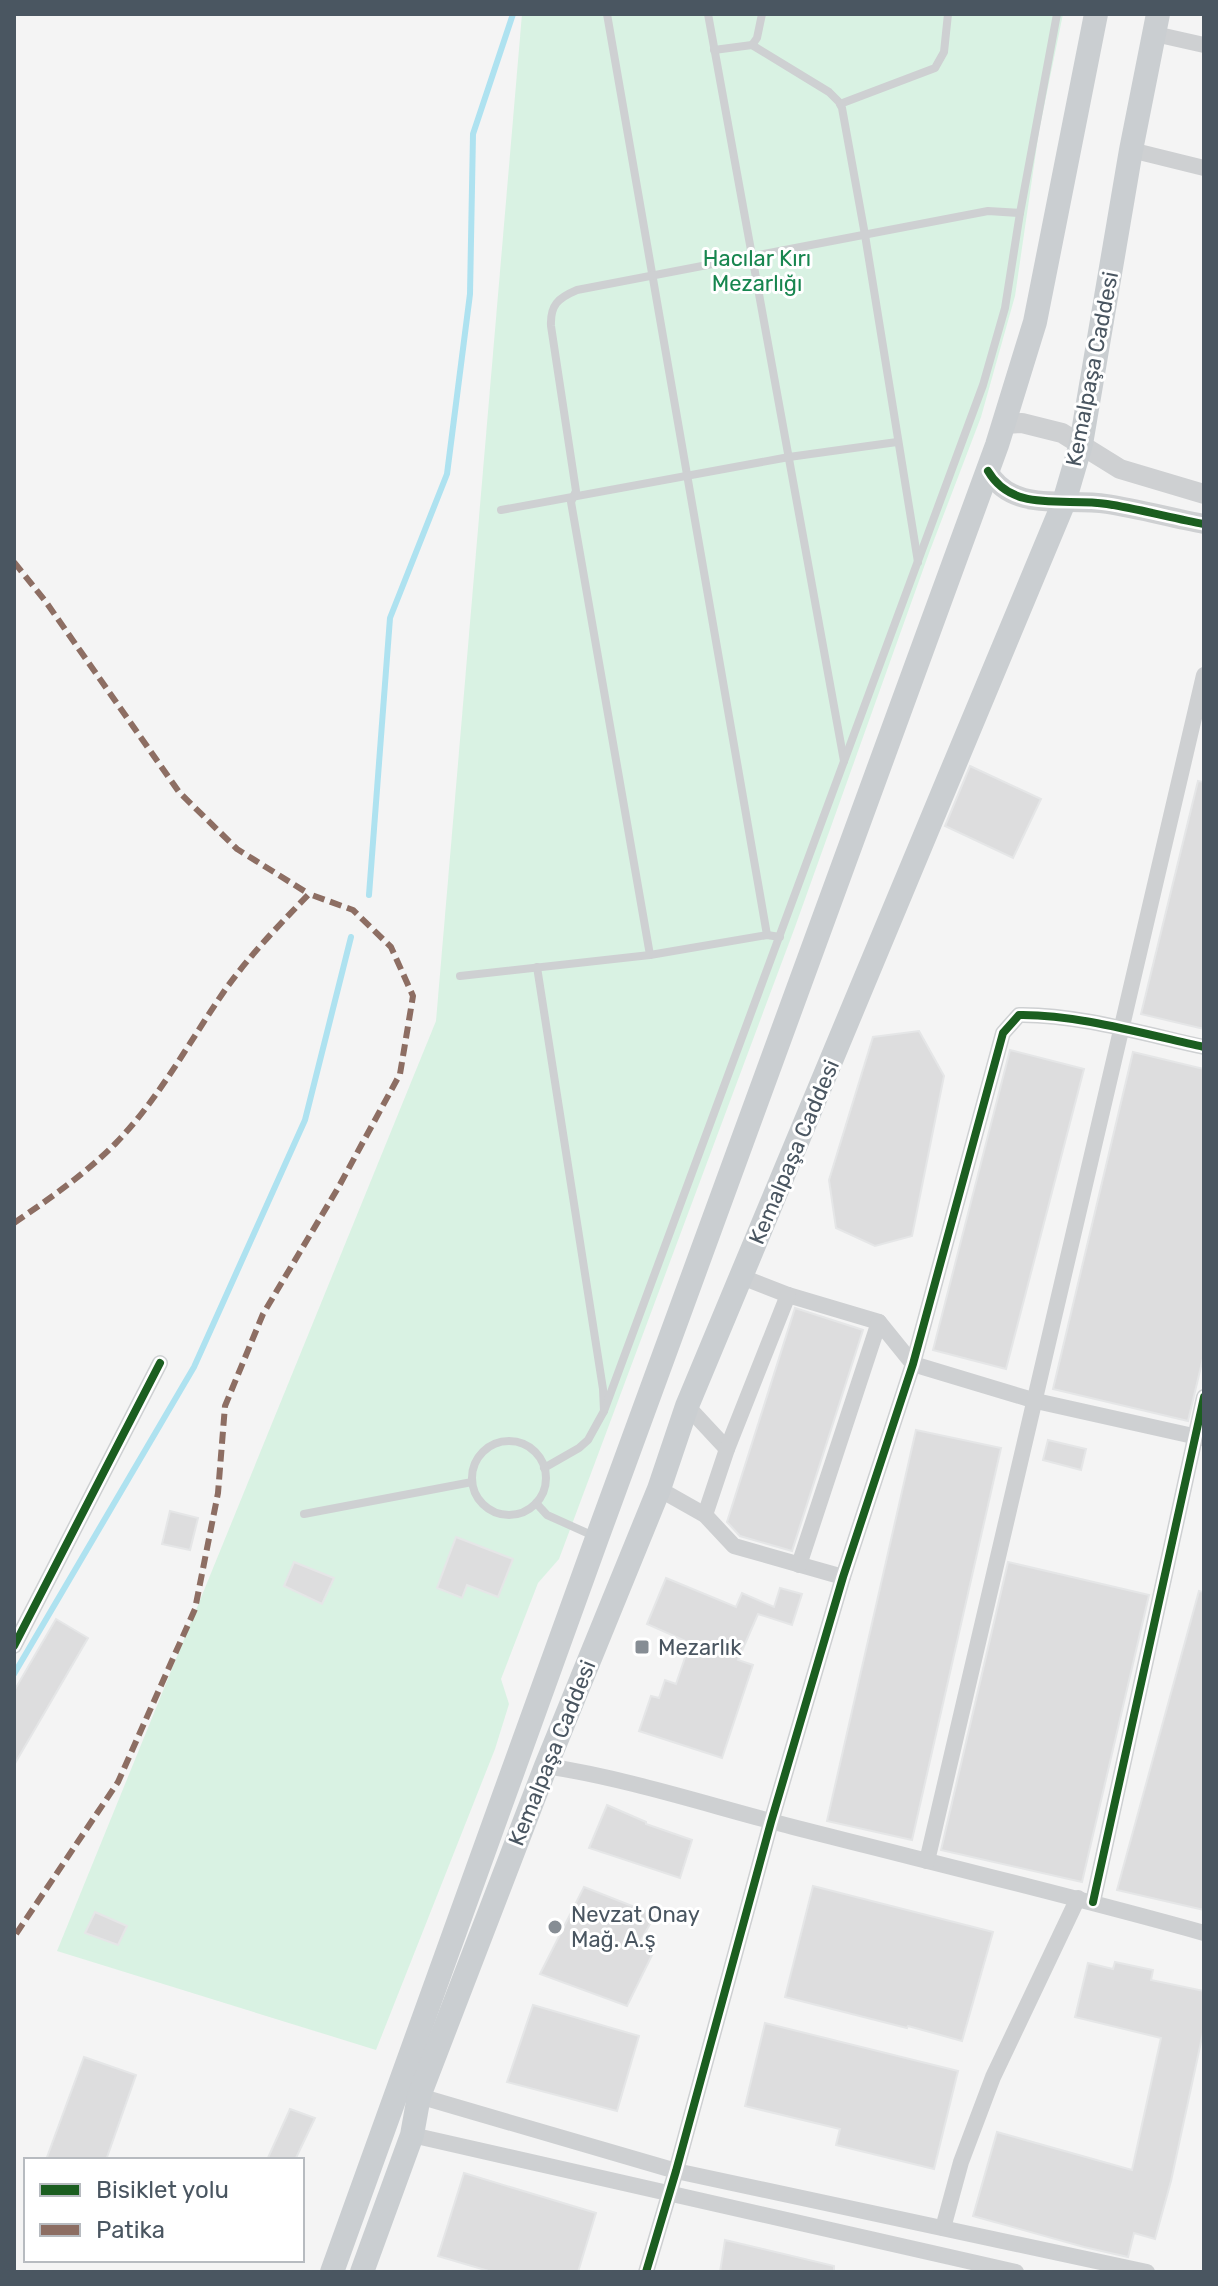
<svg xmlns="http://www.w3.org/2000/svg" width="1218" height="2286" viewBox="0 0 1218 2286" font-family="Rubik,sans-serif">
  <style>
    .green { fill: #d9f2e3 }
    .lines { fill: none; stroke-linecap: round; stroke-linejoin: round }
    .stream { stroke: #aee2f0; stroke-width: 6 }
    .building { fill: #ddddde; stroke: #e5e6e7; stroke-width: 2 }
    .path { stroke: #bcc7c4; stroke-width: 3; stroke-dasharray: 6 4; stroke-linecap: butt }
    .service { stroke: #ced0d2; stroke-width: 8 }
    .minor { stroke: #ced0d2; stroke-width: 16 }
    .tertiary { stroke: #ced0d2; stroke-width: 20 }
    .primary { stroke: #caced1; stroke-width: 24 }
    .quiet { stroke: #8d6e63; stroke-width: 6; stroke-dasharray: 12 6; stroke-linecap: butt }
    .cycleway-casing { stroke: #fff; stroke-width: 13 }
    .cycleway { stroke: #1b5e20; stroke-width: 8 }
    .poi-dot { fill: #868d94; stroke: #fff; stroke-width: 3 }
    .labels { text-anchor: middle; dominant-baseline: central; stroke-width: 6; stroke-linejoin: round; paint-order: stroke }
    .park-label { font-size: 22px; fill: #17864f; stroke: #fff }
    .street-label { font-size: 22px; fill: #4a5661; stroke: #fff }
    .poi-label { font-size: 22px; fill: #4a5661; stroke: #fff; text-anchor: start }
  </style>
  <rect width="100%" height="100%" fill="#f4f4f4"/>
  <polygon class="green" points="522,14 1063,14 1039,131 1015,296 981,417 929,553 795,927 559,1559 538,1583 501,1679 509,1704 495,1749 376,2050 57,1951 436,1021"/>
  <g class="lines">
    <g class="stream">
      <polyline points="369,895 390,618 447,474 470,294 473,134 513,14"/>
      <polyline points="14,1674 194,1367 305,1120 351,937"/>
    </g>
  </g>
  <g class="building">
    <polygon points="970,766 1041,799 1013,858 945,826"/>
    <polygon points="1198,781 1204,782 1204,1029 1141,1014"/>
    <polygon points="919,1031 944,1076 912,1236 875,1246 836,1228 829,1180 873,1037"/>
    <polygon points="1010,1050 1084,1069 1006,1369 933,1350"/>
    <polygon points="1133,1052 1204,1069 1204,1354 1188,1421 1053,1389"/>
    <polygon points="795,1308 863,1330 792,1551 740,1536 727,1522"/>
    <polygon points="916,1430 1001,1448 912,1840 827,1821"/>
    <polygon points="1048,1440 1086,1449 1081,1470 1043,1460"/>
    <polygon points="170,1511 198,1518 190,1550 162,1544"/>
    <polygon points="456,1537 513,1559 498,1597 467,1585 462,1598 437,1588"/>
    <polygon points="294,1562 334,1578 322,1604 284,1586"/>
    <polygon points="1008,1562 1149,1595 1082,1882 941,1850"/>
    <polygon points="666,1578 736,1607 742,1593 774,1607 780,1588 802,1594 792,1625 758,1614 738,1660 753,1665 722,1758 639,1731 651,1696 659,1698 665,1680 676,1684 690,1643 647,1624"/>
    <polygon points="1199,1591 1204,1592 1204,1910 1117,1890"/>
    <polygon points="56,1619 88,1638 14,1765 14,1691"/>
    <polygon points="607,1805 646,1822 646,1824 692,1840 680,1878 589,1848"/>
    <polygon points="813,1886 993,1932 962,2041 908,2026 907,2028 785,1997"/>
    <polygon points="584,1887 655,1915 640,1942 655,1949 627,2006 540,1974"/>
    <polygon points="95,1912 127,1926 118,1945 85,1933"/>
    <polygon points="1115,1962 1153,1970 1151,1980 1204,1991 1204,2028 1171,2181 1155,2239 1134,2233 1128,2257 1084,2247 973,2216 997,2132 1132,2170 1161,2038 1075,2017 1088,1963 1113,1969"/>
    <polygon points="533,2005 639,2036 617,2111 507,2082"/>
    <polygon points="765,2023 958,2071 934,2169 836,2145 840,2129 745,2106"/>
    <polygon points="84,2057 136,2075 106,2160 46,2160"/>
    <polygon points="290,2109 315,2118 295,2160 267,2160"/>
    <polygon points="464,2173 596,2213 578,2272 492,2272 438,2256"/>
    <polygon points="725,2240 834,2266 834,2272 720,2272"/>
  </g>
  <g class="lines">
    <polyline class="path" points="14,1174 15,1174"/>
    <g class="service">
      <polyline points="607,14 767,935"/>
      <polyline points="708,14 844,761"/>
      <polyline points="752,45 757,38 762,14"/>
      <polyline points="714,50 752,45 829,92 839,102 842,108 865,235 918,562"/>
      <polyline points="840,104 935,68 944,52 948,14"/>
      <polyline points="501,510 789,457 897,442"/>
      <path d="M650 955 571 502 576 491 551 326C550 305 558 298 577 290L988 211 1020 213"/>
      <polyline points="537,967 603,1389 604,1411 588,1440 579,1448 544,1468"/>
      <polyline points="460,976 650,955 767,935 780,937"/>
      <polyline points="604,1411 983,385 1005,308 1020,213 1057,14"/>
      <circle cx="509" cy="1478" r="37"/>
      <polyline points="536,1503 547,1515 596,1537"/>
      <polyline points="304,1514 472,1482"/>
    </g>
    <g class="minor">
      <polyline points="1155,34 1204,45"/>
      <polyline points="1131,150 1204,168"/>
      <polyline points="742,1277 788,1295 879,1322 913,1364 1036,1401 1202,1438"/>
      <polyline points="687,1406 727,1449"/>
      <polyline points="659,1489 705,1515 734,1546 843,1577"/>
      <polyline points="705,1515 727,1449 788,1295"/>
      <polyline points="799,1565 879,1322"/>
      <polyline points="14,1646 160,1363"/>
      <path d="M546 1766C630 1779 711 1806 793 1827 930 1862 1068 1895 1204 1933"/>
      <polyline points="927,1861 1204,675"/>
      <polyline points="1093,1902 1204,1397"/>
      <polyline points="419,2096 676,2171 1147,2272"/>
      <polyline points="412,2135 1016,2272"/>
      <polyline points="943,2228 961,2162 993,2077 1078,1898"/>
      <path d="M646 2272 676 2171 771 1822 843 1577 913 1364 1003 1033 1019 1015C1077 1014 1148 1035 1204 1047"/>
    </g>
    <g class="tertiary">
      <polyline points="1004,424 1022,423 1062,433 1120,469 1204,494"/>
      <path d="M988 471C1013 514 1066 497 1107 504 1139 509 1172 518 1204 524"/>
    </g>
    <g class="primary">
      <polyline points="332,2272 597,1538 997,445 1035,322 1096,14"/>
      <polyline points="362,2272 412,2135 419,2096 546,1766 659,1489 687,1406 1064,502 1081,444 1131,150 1158,14"/>
    </g>
    <g class="quiet">
      <polyline points="14,562 46,602 179,792 237,849 309,894"/>
      <path d="M14 1223C49 1199 85 1174 115 1144 159 1099 189 1042 225 990 249 956 280 924 309 894L353 910 391 947 413 996 400 1074 338 1188 263 1314 225 1406 218 1493 195 1609 118 1782 14 1937"/>
    </g>
    <defs>
      <g id="cycleway">
        <path d="M988 471C1013 514 1066 497 1107 504 1139 509 1172 518 1204 524"/>
        <polyline points="14,1646 160,1363"/>
        <polyline points="1093,1902 1204,1397"/>
        <path d="M646 2272 676 2171 771 1822 843 1577 913 1364 1003 1033 1019 1015C1077 1014 1148 1035 1204 1047"/>
      </g>
    </defs>
    <use href="#cycleway" class="cycleway-casing"/>
    <use href="#cycleway" class="cycleway"/>
  </g>
  <g class="poi-dot">
    <rect x="634" y="1639" width="16" height="16" rx="4"/>
    <circle cx="555" cy="1927" r="8"/>
  </g>
  <g class="labels">
    <g class="park-label">
      <text x="757" y="258">Hacılar Kırı<tspan x="757" dy="25">Mezarlığı</tspan></text>
    </g>
    <g class="street-label">
      <text transform="translate(1092 369) rotate(-79)">Kemalpaşa Caddesi</text>
      <text transform="translate(794 1152) rotate(-67)">Kemalpaşa Caddesi</text>
      <text transform="translate(552 1753) rotate(-68)">Kemalpaşa Caddesi</text>
    </g>
    <g class="poi-label">
      <text x="658" y="1647">Mezarlık</text>
      <text x="571" y="1914">Nevzat Onay<tspan x="571" dy="25">Mağ. A.ş</tspan></text>
    </g>
  </g>
  <rect width="1218" height="2286" fill="none" stroke="#4a5661" stroke-width="32"/>
  <rect x="24" y="2158" width="280" height="104" fill="#ffffff" stroke="#b7bbc0" stroke-width="2"/>
  <rect x="40" y="2184" width="40" height="12" fill="#1b5e20" stroke="#b7bbc0" stroke-width="2"/>
  <text x="96" y="2198" font-size="24" fill="#4a5661">Bisiklet yolu</text>
  <rect x="40" y="2224" width="40" height="12" fill="#8d6e63" stroke="#b7bbc0" stroke-width="2"/>
  <text x="96" y="2238" font-size="24" fill="#4a5661">Patika</text>
</svg>
